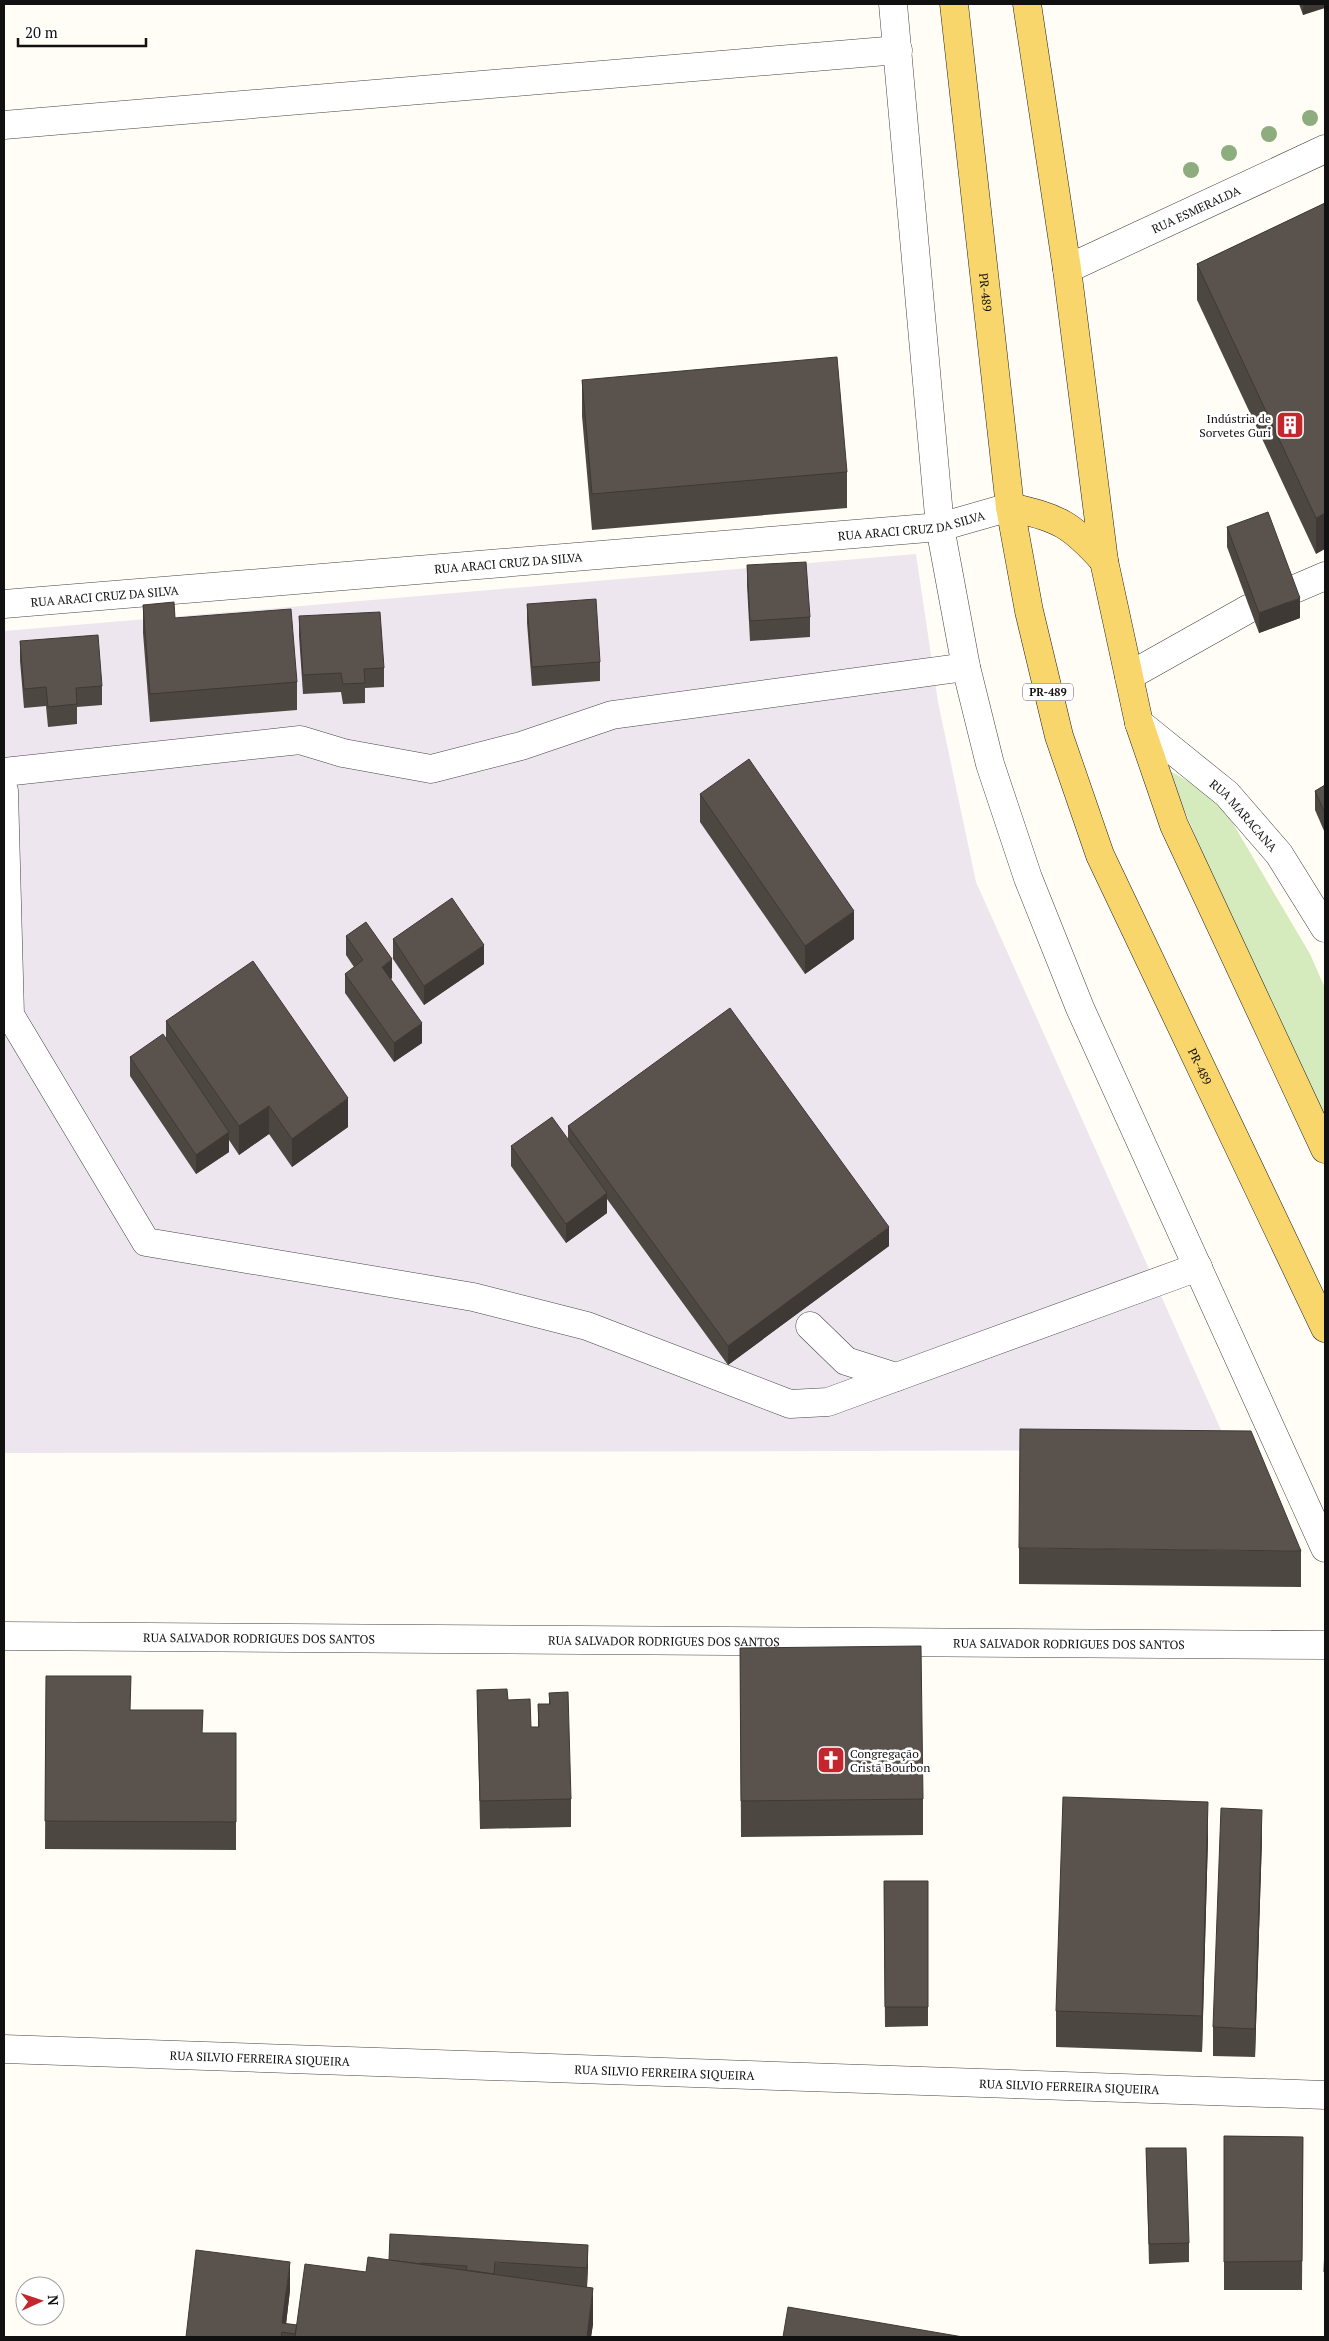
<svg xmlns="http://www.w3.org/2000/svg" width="1329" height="2341" viewBox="0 0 1329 2341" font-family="'PT Serif',serif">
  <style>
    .industrial { fill: #eee6ef }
    .green { fill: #d5ebbd }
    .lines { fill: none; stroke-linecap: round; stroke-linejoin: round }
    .minor-casing { stroke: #444; stroke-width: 29 }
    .major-casing { stroke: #222; stroke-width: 29 }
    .minor { stroke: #fff; stroke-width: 28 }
    .major { stroke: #f9d66b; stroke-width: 28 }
    .tree { fill: #8dad7f }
    .wall { fill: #4d4742 }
    .shaded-wall { fill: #3f3936 }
    .building { fill: #5a524d; stroke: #3f3936 }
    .labels { text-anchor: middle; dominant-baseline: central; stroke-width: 5; stroke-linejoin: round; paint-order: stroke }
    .shield { fill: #fff; stroke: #585858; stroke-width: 1 }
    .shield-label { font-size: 11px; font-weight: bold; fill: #111 }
    .street-label { font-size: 12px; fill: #111; stroke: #fff }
    .poi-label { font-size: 12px; fill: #111; stroke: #fff; text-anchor: end }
  </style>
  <rect width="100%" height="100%" fill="#fffdf5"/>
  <polygon class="industrial" points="916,554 938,702 976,882 1230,1450 4,1453 4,631"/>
  <polygon class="green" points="1167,769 1194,785 1225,810 1310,954 1325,988 1325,1129 1255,977"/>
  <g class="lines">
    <defs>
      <g id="minor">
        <polyline points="893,4 940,527 966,667 990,764 1028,878 1080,1008 1325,1548"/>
        <polyline points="4,125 898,50"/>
        <path id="s1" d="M1067 269 1325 149"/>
        <polyline points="1290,591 1325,576"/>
        <path id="s2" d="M4 604 940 527 1010 507"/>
        <polyline points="1129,676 1250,608"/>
        <path id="s3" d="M1139 723 1227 794 1279 854 1325 928"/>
        <polyline points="4,772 300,740 343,753 431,769 521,746 612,715 966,667"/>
        <polyline points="4,791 10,1015 146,1242 473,1297 587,1326 790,1404 828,1402 1198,1267"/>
        <polyline points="810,1326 846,1361 896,1377"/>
        <path id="s4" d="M4 1636 1325 1645"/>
        <path id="s5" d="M4 2049 1325 2095"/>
      </g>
      <g id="major">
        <path id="s6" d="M954 4 1010 507 1029 611 1059 736 1100 855 1325 1328"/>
        <polyline points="1027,4 1067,269 1104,561 1139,723 1174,825 1325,1149"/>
        <path d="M1010 507C1059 518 1071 524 1104 561"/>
      </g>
    </defs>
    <use href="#minor" class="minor-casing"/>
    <use href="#major" class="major-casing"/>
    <use href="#minor" class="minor"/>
    <use href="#major" class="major"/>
  </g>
  <g class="tree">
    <circle cx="1310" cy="118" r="8"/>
    <circle cx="1269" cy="134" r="8"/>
    <circle cx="1229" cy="153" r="8"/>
    <circle cx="1191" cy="170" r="8"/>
  </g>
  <g class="wall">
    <polygon points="1299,4 1325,4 1303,15"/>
    <polygon points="1325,203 1316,554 1197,300 1197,264"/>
    <polygon points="582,380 847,472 847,508 592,530 582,416"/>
    <polygon points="1227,527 1300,618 1259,633 1227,547"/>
    <polygon points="747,565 810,617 810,637 750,641 747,585"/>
    <polygon points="527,604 600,662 600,681 532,686 527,623"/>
    <polygon points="143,605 175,618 297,682 297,710 150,722 143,633"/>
    <polygon points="299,616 384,668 384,687 365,688 365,703 343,704 341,692 303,694 299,636"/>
    <polygon points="20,641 102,686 102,705 77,707 77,724 48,727 46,706 24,708 20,661"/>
    <polygon points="1325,785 1325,833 1315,810 1315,791"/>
    <polygon points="700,794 854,939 805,974 700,822"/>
    <polygon points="346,936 392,978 391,979 422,1043 394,1062 345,993 345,974 354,967 346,955"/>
    <polygon points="393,939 484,964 424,1005 393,959"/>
    <polygon points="166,1021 348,1127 292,1167 269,1134 239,1155 229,1140 229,1152 196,1174 130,1076 130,1057 166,1038"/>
    <polygon points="568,1126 889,1246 728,1365 607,1199 607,1213 566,1243 511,1166 511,1146 568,1139"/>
    <polygon points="1019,1548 1301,1551 1301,1587 1019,1584"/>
    <polygon points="740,1648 923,1799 923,1835 741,1837"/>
    <polygon points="46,1676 131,1710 203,1733 236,1733 236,1850 45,1849"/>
    <polygon points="477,1690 508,1700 531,1727 538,1727 538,1704 549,1704 549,1693 571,1799 571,1827 480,1829"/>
    <polygon points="1208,1837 1202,2052 1056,2047 1056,2011"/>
    <polygon points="1262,1838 1255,2057 1213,2056 1213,2027"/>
    <polygon points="884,1881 928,1881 928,2026 885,2027"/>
    <polygon points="1224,2136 1303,2137 1302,2290 1224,2290"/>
    <polygon points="1146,2148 1189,2243 1189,2262 1149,2264"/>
    <polygon points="1325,2245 1325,2292 1324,2292"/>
    <polygon points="389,2260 588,2264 587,2287 593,2324 591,2337 186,2337 290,2290 286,2324 297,2325 366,2272"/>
  </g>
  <g class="shaded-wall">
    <polygon points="1303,4 1325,4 1325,8 1303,15"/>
    <polygon points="1325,513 1325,549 1316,554 1316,518"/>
    <polygon points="1300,598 1300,618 1259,633 1259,613"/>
    <polygon points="854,911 854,939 805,974 805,946"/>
    <polygon points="484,945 484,964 424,1005 424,986"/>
    <polygon points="392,959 392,978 382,986 382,967"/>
    <polygon points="422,1023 422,1043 394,1062 394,1043"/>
    <polygon points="348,1098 348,1127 292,1167 292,1139"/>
    <polygon points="269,1106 269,1134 239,1155 239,1126"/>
    <polygon points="229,1132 229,1152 196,1174 196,1155"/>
    <polygon points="607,1193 607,1213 566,1243 566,1224"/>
    <polygon points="889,1227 889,1246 728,1365 728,1346"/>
    <polygon points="1208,1802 1208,1837 1202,2052 1202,2016"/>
    <polygon points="1262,1810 1262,1838 1255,2057 1255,2029"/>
    <polygon points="588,2245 588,2264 587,2287 587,2268"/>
    <polygon points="290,2262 290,2290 285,2333 282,2323"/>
    <polygon points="593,2288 593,2324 591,2337 587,2337"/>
  </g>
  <g class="building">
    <polygon points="1325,203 1325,513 1316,518 1197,264"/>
    <polygon points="837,357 847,472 592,494 582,380"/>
    <polygon points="1268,512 1300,598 1259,613 1227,527"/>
    <polygon points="806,562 810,617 750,621 747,565"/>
    <polygon points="596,599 600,662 532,667 527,604"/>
    <polygon points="174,602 175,618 291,609 297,682 150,694 143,605"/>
    <polygon points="380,612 384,668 364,669 365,683 343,684 341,673 303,675 299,616"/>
    <polygon points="98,635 102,686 76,688 77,704 48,707 46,687 24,689 20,641"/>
    <polygon points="749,759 854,911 805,946 700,794"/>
    <polygon points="1325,785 1325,813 1315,791"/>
    <polygon points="452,898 484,945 424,986 393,939"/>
    <polygon points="366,922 392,959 382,967 422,1023 394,1043 345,974 363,960 346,936"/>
    <polygon points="253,961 348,1098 292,1139 269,1106 239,1126 166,1021"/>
    <polygon points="730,1008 889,1227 728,1346 568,1126"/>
    <polygon points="163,1034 229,1132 196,1155 130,1057"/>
    <polygon points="552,1117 607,1193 566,1224 511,1146"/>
    <polygon points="1020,1429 1251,1431 1301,1551 1019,1548"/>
    <polygon points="921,1646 923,1799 741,1801 740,1648"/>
    <polygon points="46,1676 131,1676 130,1710 203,1710 202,1733 236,1733 236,1822 45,1821"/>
    <polygon points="507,1689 508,1700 530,1699 531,1727 539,1727 538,1704 550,1704 549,1693 568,1692 571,1799 480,1801 477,1690"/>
    <polygon points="1063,1797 1208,1802 1202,2016 1056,2011"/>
    <polygon points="1221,1808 1262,1810 1255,2029 1213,2027"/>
    <polygon points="884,1881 928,1881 928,2007 885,2007"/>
    <polygon points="1224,2136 1303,2137 1302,2261 1224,2262"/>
    <polygon points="1146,2148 1186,2148 1189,2243 1149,2244"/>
    <polygon points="390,2234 588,2245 587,2268 495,2262 494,2274 466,2270 467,2266 421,2263 421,2264 389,2260"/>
    <polygon points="1325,2245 1325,2272 1324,2272"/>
    <polygon points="196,2250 290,2262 282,2323 297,2325 295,2334 282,2332 281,2337 186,2337"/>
    <polygon points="368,2257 593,2288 587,2337 295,2337 305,2264 366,2272"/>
    <polygon points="788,2307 963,2337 783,2337"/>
  </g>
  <defs>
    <symbol id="building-square" viewBox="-11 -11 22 22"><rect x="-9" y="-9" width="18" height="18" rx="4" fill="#c4262e" stroke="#fff"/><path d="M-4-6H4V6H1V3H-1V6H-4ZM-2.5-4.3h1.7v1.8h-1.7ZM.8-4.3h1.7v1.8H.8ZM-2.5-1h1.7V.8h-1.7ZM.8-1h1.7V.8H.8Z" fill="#fff"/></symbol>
    <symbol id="church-square" viewBox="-11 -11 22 22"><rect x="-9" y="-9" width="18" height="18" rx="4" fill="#c4262e" stroke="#fff"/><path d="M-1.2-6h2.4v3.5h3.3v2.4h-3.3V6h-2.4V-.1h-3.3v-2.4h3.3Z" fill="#fff"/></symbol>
  </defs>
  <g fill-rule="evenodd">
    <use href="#building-square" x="1274" y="409" width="32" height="32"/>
    <use href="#church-square" x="815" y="1744" width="32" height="32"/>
  </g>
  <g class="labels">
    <rect class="shield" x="1023" y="683.5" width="50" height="17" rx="4"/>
    <g class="shield-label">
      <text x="1048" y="692">PR-489</text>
    </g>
    <g class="street-label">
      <text stroke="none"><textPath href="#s1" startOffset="142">RUA ESMERALDA</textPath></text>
      <text stroke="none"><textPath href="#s6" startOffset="290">PR-489</textPath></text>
      <text stroke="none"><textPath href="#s2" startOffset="911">RUA ARACI CRUZ DA SILVA</textPath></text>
      <text stroke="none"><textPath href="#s2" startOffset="506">RUA ARACI CRUZ DA SILVA</textPath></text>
      <text stroke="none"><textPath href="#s2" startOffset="101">RUA ARACI CRUZ DA SILVA</textPath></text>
      <text stroke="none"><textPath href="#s3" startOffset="140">RUA MARACANA</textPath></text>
      <text stroke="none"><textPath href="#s6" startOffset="1100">PR-489</textPath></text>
      <text stroke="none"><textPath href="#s4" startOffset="255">RUA SALVADOR RODRIGUES DOS SANTOS</textPath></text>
      <text stroke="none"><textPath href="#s4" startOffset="660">RUA SALVADOR RODRIGUES DOS SANTOS</textPath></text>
      <text stroke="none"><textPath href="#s4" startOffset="1065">RUA SALVADOR RODRIGUES DOS SANTOS</textPath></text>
      <text stroke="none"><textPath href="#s5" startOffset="256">RUA SILVIO FERREIRA SIQUEIRA</textPath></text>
      <text stroke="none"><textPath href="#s5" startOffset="661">RUA SILVIO FERREIRA SIQUEIRA</textPath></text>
      <text stroke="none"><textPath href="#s5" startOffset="1066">RUA SILVIO FERREIRA SIQUEIRA</textPath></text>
    </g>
    <g class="poi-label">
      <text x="1271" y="418">Indústria de<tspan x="1271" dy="14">Sorvetes Guri</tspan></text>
      <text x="850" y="1753" text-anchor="start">Congregação<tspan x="850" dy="14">Cristã Bourbon</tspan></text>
    </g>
  </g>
  <rect width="1329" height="2341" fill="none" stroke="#111111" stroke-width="10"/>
  <g transform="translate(40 2301) rotate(87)"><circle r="24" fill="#ffffff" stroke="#a0a0a0"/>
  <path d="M0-4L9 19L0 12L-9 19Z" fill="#c4262e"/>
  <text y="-8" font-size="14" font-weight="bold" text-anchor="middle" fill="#111111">N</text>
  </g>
  <path d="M18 38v8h128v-8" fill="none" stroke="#111111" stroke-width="2.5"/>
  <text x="25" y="38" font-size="15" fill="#111111" stroke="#ffffff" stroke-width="4" paint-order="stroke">20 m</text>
</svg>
